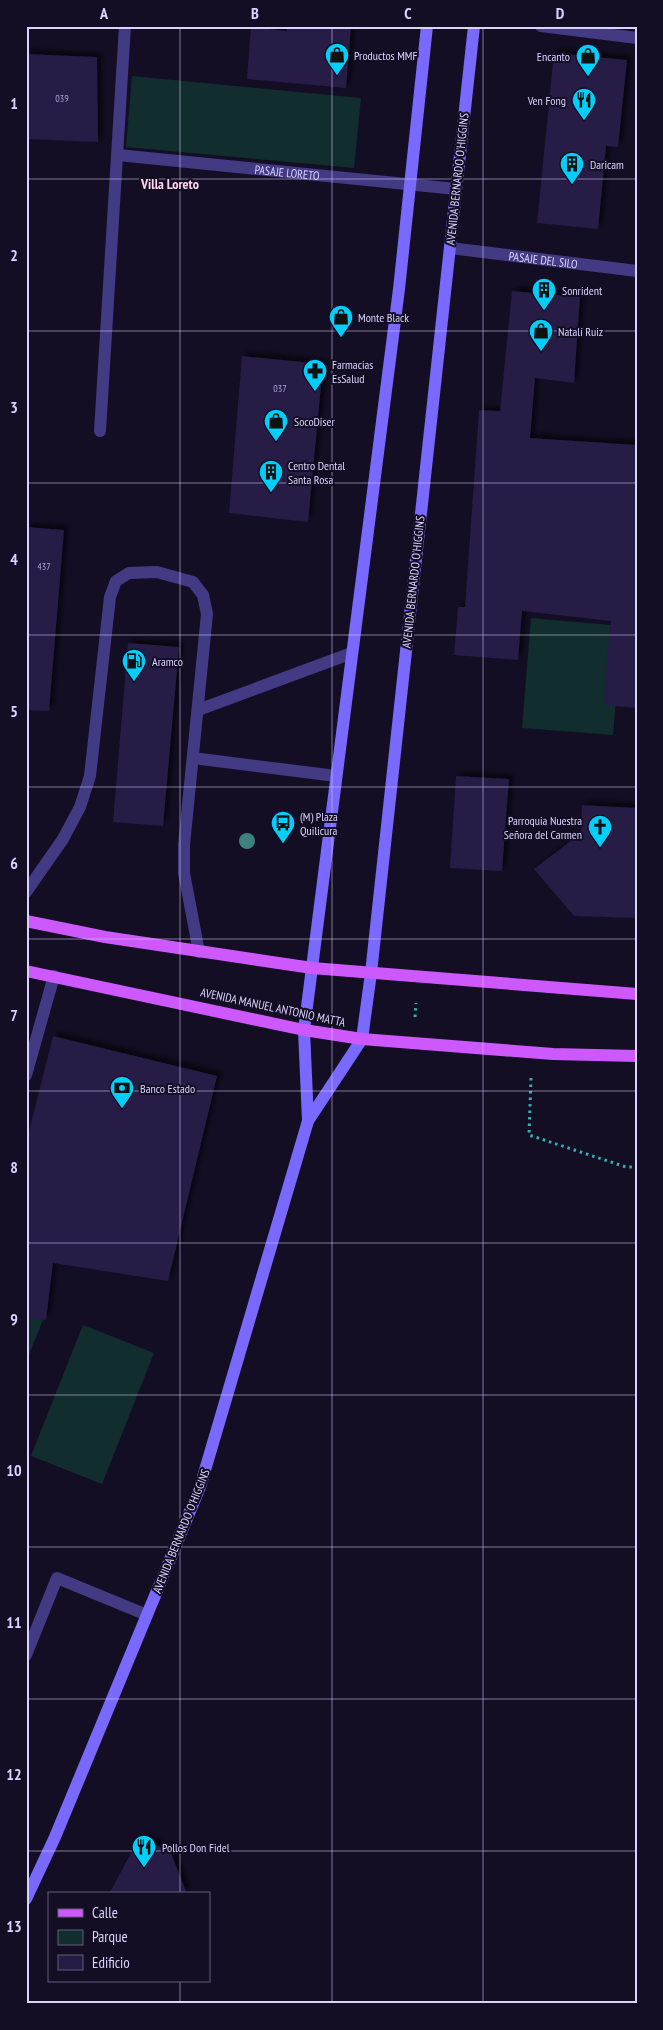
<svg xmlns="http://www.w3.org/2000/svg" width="663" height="2030" viewBox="0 0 663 2030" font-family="'PT Sans Narrow',sans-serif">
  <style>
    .green { fill: #112d2e }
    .building { fill: #261b45; filter: url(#shadow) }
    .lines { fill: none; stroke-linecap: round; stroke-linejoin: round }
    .path { stroke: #2fb3b5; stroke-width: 3; stroke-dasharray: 2.5 4; stroke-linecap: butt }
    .lane { stroke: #423a83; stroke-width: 12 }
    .street { stroke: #423a83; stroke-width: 12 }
    .secondary { stroke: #7969fe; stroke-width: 12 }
    .primary { stroke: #cd59fe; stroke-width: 12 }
    .tree { fill: #3d817f }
    .grid { fill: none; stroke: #dad2ff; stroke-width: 1; stroke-opacity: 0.55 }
    .labels { text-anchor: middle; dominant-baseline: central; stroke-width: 4; stroke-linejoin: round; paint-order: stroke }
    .number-label { font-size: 10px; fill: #ada4d0 }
    .poi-label { font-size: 12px; fill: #dad2ff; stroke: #140e24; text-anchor: start }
    .street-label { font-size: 12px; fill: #dad2ff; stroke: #140e24 }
    .neighbourhood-label { font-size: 14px; font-weight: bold; fill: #ffd4ec; stroke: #140e24 }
    .neatline { fill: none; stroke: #dad2ff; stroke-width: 2 }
    .grid-label { font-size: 16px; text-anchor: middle; font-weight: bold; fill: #dad2ff }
  </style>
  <defs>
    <filter id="shadow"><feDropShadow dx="4.5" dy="-4.5" stdDeviation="2.5" flood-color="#0009"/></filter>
  </defs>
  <rect width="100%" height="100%" fill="#140e24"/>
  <g class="green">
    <polygon points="132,76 361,98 354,168 126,147"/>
    <polygon points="531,618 622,626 613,735 522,728"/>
    <polygon points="26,1298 48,1307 26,1362"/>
    <polygon points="83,1325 154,1353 102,1484 31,1456"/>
  </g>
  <g class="building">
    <polygon points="287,26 351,26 346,88 247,79 251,27 287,31"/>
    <polygon points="554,53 627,60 618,147 606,146 598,229 537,223"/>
    <polygon points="26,54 97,57 98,142 26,139"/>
    <polygon points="512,291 580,297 574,383 535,378 530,438 637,445 637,708 603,705 611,621 522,611 518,660 454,655 458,607 465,607 479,410 500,411"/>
    <polygon points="242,356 323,364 308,522 229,513"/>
    <polygon points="26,527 64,530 49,711 26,710"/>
    <polygon points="128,643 179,647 163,826 113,822"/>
    <polygon points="456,776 509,779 502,871 450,868"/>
    <polygon points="582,805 637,808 637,918 574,916 534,869 581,833"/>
    <polygon points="53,1036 217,1076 168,1281 53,1263 46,1320 26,1318 26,1143"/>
    <polygon points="140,1836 171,1853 187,1894 109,1894"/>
  </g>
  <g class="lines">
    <g class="path">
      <polyline points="415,1017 416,1003"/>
      <polyline points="531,1078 529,1135 626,1167 637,1167"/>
    </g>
    <g class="lane">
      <polyline points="198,710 352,653"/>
      <polyline points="193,758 336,776"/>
      <polyline points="26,892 63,839 80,807 90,776 110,597 116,581 129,573 157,572 193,582 203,595 207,614 184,845 184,873 199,952"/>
      <polyline points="26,1075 54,976"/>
      <polyline points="26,1655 57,1578 147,1615"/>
    </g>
    <g class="street">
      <polyline points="541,26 637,38"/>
      <path id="s1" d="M118 155 456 189"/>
      <path id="s2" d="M450 248 637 271"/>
      <polyline points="100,431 125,26"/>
    </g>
    <g class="secondary">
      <polyline points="308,1121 304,1030 399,289 427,26"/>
      <polyline points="26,1899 55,1837 200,1487 308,1121 362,1039 371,973 474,26"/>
    </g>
    <g class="primary">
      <polyline points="26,921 105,937 312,968 637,994"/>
      <polyline points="26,971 304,1030 362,1039 553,1054 637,1056"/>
    </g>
  </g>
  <circle class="tree" cx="247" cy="841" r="8"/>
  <path class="grid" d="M180 26V1894M332 26V2004M483 26V2004M26 179H637M26 331H637M26 483H637M26 635H637M26 787H637M26 939H637M26 1091H637M26 1243H637M26 1395H637M26 1547H637M26 1699H637M26 1851H637M180 1981V2004"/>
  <defs>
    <symbol id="shop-pin" viewBox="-11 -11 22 30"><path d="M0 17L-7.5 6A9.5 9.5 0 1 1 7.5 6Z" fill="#01cffb" stroke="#140e24"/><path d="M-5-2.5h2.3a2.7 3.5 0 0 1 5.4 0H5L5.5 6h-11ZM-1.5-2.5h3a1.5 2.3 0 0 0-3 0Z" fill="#111"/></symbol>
    <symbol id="restaurant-pin" viewBox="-11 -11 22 30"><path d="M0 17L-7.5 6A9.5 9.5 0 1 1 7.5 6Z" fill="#01cffb" stroke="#140e24"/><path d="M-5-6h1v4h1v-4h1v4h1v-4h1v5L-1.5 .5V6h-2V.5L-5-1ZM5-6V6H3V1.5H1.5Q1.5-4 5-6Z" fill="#111"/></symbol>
    <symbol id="building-pin" viewBox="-11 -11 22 30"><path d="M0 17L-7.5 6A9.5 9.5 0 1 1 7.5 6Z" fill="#01cffb" stroke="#140e24"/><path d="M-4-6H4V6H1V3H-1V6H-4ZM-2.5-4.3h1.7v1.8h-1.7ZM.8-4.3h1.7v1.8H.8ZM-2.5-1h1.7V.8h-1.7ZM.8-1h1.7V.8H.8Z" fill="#111"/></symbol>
    <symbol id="pharmacy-pin" viewBox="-11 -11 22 30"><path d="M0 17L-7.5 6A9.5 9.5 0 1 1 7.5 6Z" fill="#01cffb" stroke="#140e24"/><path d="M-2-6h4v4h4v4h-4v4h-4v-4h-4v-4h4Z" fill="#111"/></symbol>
    <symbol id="fuel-pin" viewBox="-11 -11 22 30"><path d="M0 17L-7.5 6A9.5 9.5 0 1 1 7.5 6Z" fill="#01cffb" stroke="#140e24"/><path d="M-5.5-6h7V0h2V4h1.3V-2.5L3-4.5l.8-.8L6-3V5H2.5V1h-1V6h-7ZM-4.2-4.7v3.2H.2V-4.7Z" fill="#111"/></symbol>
    <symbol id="bus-pin" viewBox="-11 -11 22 30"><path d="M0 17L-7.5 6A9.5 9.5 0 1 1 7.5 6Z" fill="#01cffb" stroke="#140e24"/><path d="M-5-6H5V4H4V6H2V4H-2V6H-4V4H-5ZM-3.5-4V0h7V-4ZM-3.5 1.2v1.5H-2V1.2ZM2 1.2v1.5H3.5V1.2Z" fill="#111"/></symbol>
    <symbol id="church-pin" viewBox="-11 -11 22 30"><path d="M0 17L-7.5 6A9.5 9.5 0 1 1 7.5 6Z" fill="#01cffb" stroke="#140e24"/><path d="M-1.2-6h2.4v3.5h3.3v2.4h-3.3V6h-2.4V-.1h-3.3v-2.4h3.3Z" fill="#111"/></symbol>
    <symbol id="bank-pin" viewBox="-11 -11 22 30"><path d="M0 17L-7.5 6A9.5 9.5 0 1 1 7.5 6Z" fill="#01cffb" stroke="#140e24"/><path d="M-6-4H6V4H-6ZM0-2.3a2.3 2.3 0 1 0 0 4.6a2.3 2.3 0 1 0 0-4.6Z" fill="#111"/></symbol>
  </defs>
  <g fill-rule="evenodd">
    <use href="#shop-pin" x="323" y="41" width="28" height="38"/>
    <use href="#shop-pin" x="574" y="42" width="28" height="38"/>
    <use href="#restaurant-pin" x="570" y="86" width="28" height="38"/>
    <use href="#building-pin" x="558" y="150" width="28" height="38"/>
    <use href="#building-pin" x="530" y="276" width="28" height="38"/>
    <use href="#shop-pin" x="327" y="303" width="28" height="38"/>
    <use href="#shop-pin" x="527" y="317" width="28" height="38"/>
    <use href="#pharmacy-pin" x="301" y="357" width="28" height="38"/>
    <use href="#shop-pin" x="262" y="407" width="28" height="38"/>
    <use href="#building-pin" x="257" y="458" width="28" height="38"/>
    <use href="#fuel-pin" x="120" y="647" width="28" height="38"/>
    <use href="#bus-pin" x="269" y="809" width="28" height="38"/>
    <use href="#church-pin" x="586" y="813" width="28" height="38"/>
    <use href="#bank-pin" x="108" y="1074" width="28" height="38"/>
    <use href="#restaurant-pin" x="130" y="1833" width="28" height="38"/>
  </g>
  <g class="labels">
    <g class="number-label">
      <text x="62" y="98">039</text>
      <text x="280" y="388">037</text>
      <text x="44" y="566">437</text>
    </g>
    <g class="poi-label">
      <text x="354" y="55">Productos MMF</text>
      <text x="570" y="56" text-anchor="end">Encanto</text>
      <text x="566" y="100" text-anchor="end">Ven Fong</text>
      <text x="590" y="164">Daricam</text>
      <text x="562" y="290">Sonrident</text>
      <text x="358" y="317">Monte Black</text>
      <text x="558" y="331">Natalí Ruiz</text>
      <text x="332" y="364">Farmacias<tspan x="332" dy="14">EsSalud</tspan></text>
      <text x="294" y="421">SocoDiser</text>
      <text x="288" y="465">Centro Dental<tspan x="288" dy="14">Santa Rosa</tspan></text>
      <text x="152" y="661">Aramco</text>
      <text x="300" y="816">(M) Plaza<tspan x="300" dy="14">Quilicura</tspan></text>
      <text x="582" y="820" text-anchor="end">Parroquia Nuestra<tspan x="582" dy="14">Señora del Carmen</tspan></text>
      <text x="140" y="1088">Banco Estado</text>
      <text x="162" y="1847">Pollos Don Fidel</text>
    </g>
    <g class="street-label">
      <text stroke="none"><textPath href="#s1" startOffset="170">PASAJE LORETO</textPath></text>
      <text transform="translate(457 179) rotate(-84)">AVENIDA BERNARDO O'HIGGINS</text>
      <text stroke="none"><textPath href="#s2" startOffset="94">PASAJE DEL SILO</textPath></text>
      <text transform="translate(413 582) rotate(-84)">AVENIDA BERNARDO O'HIGGINS</text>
      <text transform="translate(273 1007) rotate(12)">AVENIDA MANUEL ANTONIO MATTA</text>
      <text transform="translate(181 1531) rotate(-68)">AVENIDA BERNARDO O'HIGGINS</text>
    </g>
    <g class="neighbourhood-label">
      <text x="170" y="184">Villa Loreto</text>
    </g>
  </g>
  <rect width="663" height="2030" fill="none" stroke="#140e24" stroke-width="55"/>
  <rect x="48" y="1892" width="162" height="90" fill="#140e24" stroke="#635c7c"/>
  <rect x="58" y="1909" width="25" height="8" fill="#cd59fe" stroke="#635c7c"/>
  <text x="92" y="1918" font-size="15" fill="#dad2ff">Calle</text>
  <rect x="58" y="1930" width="25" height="15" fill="#112d2e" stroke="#635c7c"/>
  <text x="92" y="1942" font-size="15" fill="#dad2ff">Parque</text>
  <rect x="58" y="1955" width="25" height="15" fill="#261b45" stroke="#635c7c"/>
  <text x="92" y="1968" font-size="15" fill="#dad2ff">Edificio</text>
  <rect x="28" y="28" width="608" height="1974" class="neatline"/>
  <g class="grid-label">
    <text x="104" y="19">A</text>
    <text x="255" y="19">B</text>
    <text x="408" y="19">C</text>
    <text x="560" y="19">D</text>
    <text x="14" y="109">1</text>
    <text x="14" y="261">2</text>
    <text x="14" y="413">3</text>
    <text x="14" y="565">4</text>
    <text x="14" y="717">5</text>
    <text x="14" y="869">6</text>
    <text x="14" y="1021">7</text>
    <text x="14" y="1173">8</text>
    <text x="14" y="1325">9</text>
    <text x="14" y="1476">10</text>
    <text x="14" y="1628">11</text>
    <text x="14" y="1780">12</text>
    <text x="14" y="1932">13</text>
  </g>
</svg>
